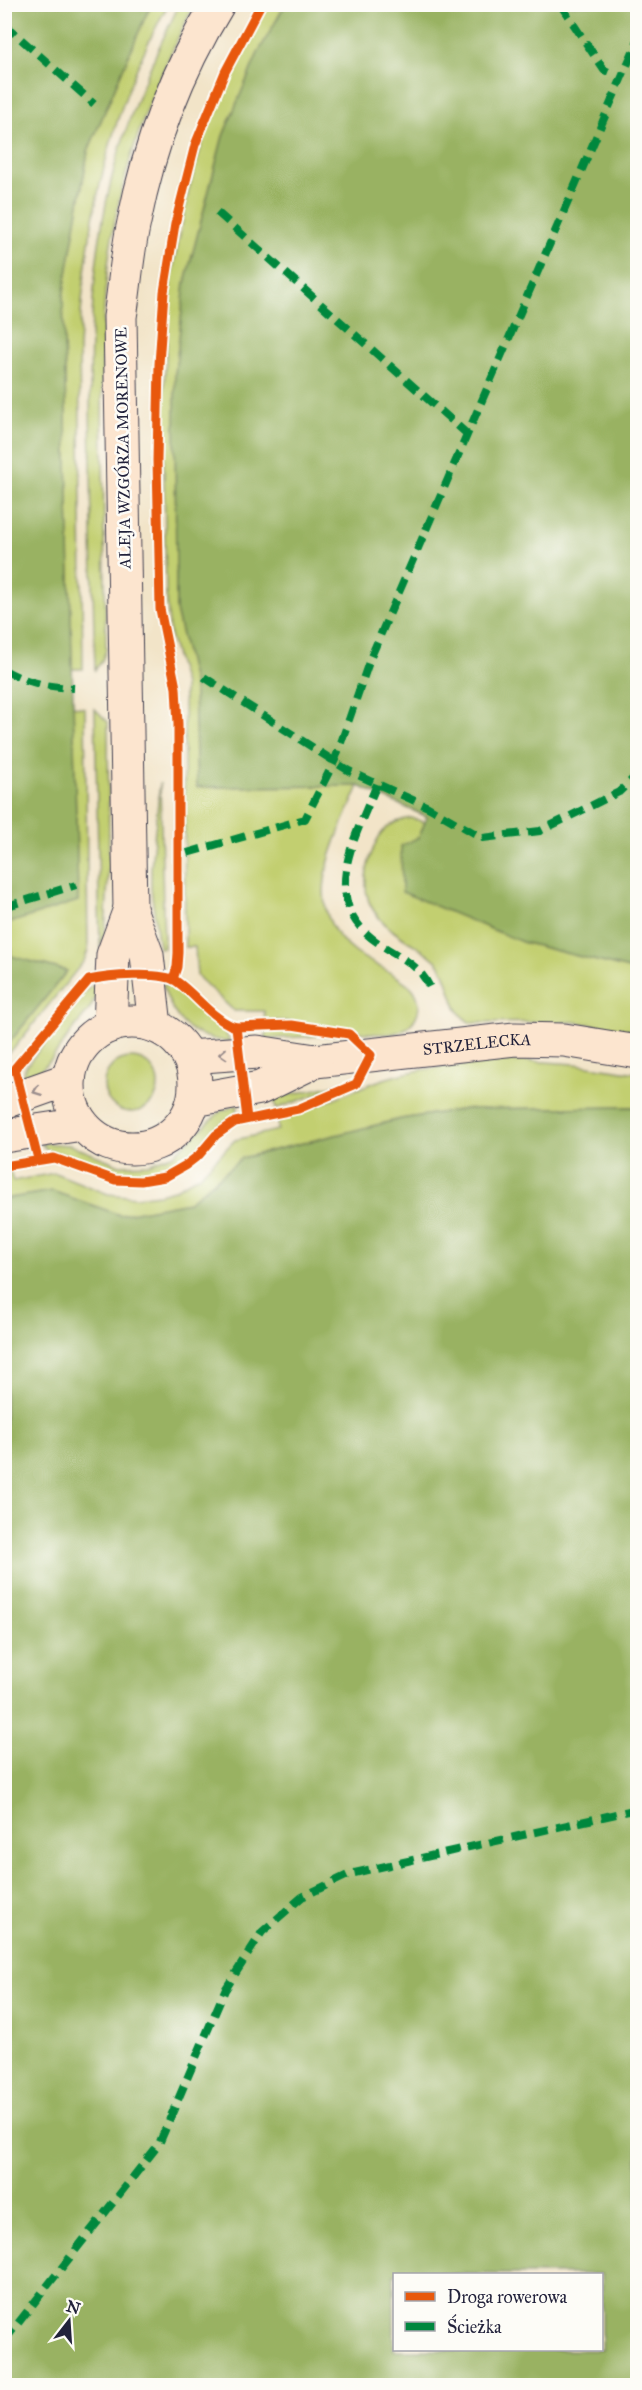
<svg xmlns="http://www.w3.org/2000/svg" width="642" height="2390" viewBox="0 0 642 2390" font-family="'IM FELL Great Primer',serif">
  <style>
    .green { fill: #c2cf70; stroke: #727856; stroke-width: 1.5 }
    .forest { fill: #99b262; stroke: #5e6a4e; stroke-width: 1.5; fill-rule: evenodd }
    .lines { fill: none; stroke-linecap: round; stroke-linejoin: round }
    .secondary-casing { stroke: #413f50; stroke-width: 35 }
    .secondary { stroke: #fce5cf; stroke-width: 33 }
    .quiet { stroke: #00873e; stroke-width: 8; stroke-dasharray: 15 8; stroke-linecap: butt }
    .cycleway-casing { stroke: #fdfcf7; stroke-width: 13 }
    .cycleway { stroke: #e8590c; stroke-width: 9 }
    .oneway { stroke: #9a8d8c }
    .labels { text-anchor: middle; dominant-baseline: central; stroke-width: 5; stroke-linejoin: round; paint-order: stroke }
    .street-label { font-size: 16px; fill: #22223b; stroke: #fdfcf7 }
  </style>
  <rect width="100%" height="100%" fill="#fdfcf7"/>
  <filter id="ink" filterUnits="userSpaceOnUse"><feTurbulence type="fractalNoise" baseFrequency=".0167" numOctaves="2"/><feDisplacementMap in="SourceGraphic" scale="12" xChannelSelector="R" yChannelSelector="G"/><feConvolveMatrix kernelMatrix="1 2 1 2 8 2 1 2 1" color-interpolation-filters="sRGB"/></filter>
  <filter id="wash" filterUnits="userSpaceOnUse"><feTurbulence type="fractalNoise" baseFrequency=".008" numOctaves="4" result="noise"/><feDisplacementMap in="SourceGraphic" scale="24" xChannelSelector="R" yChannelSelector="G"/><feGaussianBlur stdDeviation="1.35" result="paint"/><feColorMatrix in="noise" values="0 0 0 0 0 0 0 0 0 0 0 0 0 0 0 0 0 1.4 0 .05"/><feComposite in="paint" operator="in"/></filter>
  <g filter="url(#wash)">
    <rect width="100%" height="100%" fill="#f2e4c8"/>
    <g class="green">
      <path d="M152 5H168C109 109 84 229 79 348L83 669H72L63 297 88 151 146 15Z"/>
      <path d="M179 5H194C166 61 141 117 125 178 99 269 101 365 103 459 104 522 105 586 106 650L102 661 95 670C93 602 92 534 91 466 89 369 88 272 112 177 127 117 152 60 179 5Z"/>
      <path d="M267 5H285L258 53 223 136 185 283 175 375 176 610 194 686 197 787 359 786C337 839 295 907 355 952 369 963 402 976 413 989 428 1010 411 1033 388 1034 347 1035 307 1019 265 1021L264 1011H234L197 976 195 947H185L184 685 170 635 166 593 163 404 171 279 189 189 206 130 243 47Z"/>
      <polygon points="73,706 85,708 88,950 84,961 15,1047 5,1056 5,1048 67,971 10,956 9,923 78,901"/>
      <polygon points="95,709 108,722 109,860 105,933 100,949"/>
      <polygon points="160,783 164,948 159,948 151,889 151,868"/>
      <path d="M411 818 425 822 419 837 522 942 637 971V1031L574 1022 471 1023C449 1012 453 982 439 964 430 953 417 947 406 940 367 915 356 891 374 847 381 829 392 821 411 818Z"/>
      <path d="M99 983C92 1014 86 1011 69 1035 54 1057 47 1068 23 1081 20 1074 26 1066 31 1060L88 988Z"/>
      <path d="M162 983 177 988 225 1031 230 1042C189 1037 174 1022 162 983Z"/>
      <polygon points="266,1029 293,1029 336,1035 266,1039"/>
      <circle cx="131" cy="1085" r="27"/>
      <path d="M530 1061 575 1064 637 1073V1108L631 1107 465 1109 401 1119 242 1158 189 1202 120 1215 52 1191 5 1199V1172L10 1171 13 1181 55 1173 108 1194 136 1197 159 1194 174 1190 200 1175 235 1140 278 1130V1118C314 1109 346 1092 381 1080 426 1065 483 1062 530 1061Z"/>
      <polygon points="350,1082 276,1109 274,1098"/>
      <path d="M238 1105C238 1120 223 1120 214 1129 207 1137 201 1146 193 1153 155 1186 118 1178 77 1159 64 1153 49 1156 41 1143L70 1145 120 1165 148 1164 174 1154 221 1111Z"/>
    </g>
    <g class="forest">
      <polygon points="5,4 152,5 146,15 88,151 63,297 78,901 9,923 11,956 67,971 5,1048"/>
      <polygon points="285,5 637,5 637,971 522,942 402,892 401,846 419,837 427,817 359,786 197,787 194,686 176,610 175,375 185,283 223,136 258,53"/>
      <path d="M631 1107 638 1108 637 2385H5V1199L52 1191 120 1215 189 1202 242 1158 401 1119 465 1109ZM394 2274H602V2350H394Z"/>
    </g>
  </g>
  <g filter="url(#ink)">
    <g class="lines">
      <defs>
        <g id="secondary">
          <circle cx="132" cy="1085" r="63"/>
          <polyline points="110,1026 113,955 130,909"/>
          <path d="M155 1026 147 955 130 909 120 317C125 286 127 253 134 222 149 146 177 71 218 4"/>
          <path id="s1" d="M189 1057 257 1052 315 1061 515 1039 564 1040 638 1052"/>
          <polyline points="194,1100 260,1088 315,1061"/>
          <polyline points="4,1102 69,1079"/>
          <polyline points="4,1136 82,1124"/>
        </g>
      </defs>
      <use href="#secondary" class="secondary-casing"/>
      <use href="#secondary" class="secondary"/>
      <g class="quiet">
        <polyline points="560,4 604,70 614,74"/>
        <polyline points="4,24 94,104"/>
        <polyline points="217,212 467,434"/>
        <path d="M4 670C28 683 48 687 74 688"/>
        <polyline points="204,677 349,771 428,807 483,838 540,831 619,792 638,774"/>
        <path d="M377 784C357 835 316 900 377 942 403 960 420 963 433 994"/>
        <polyline points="187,853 305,819 335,760 370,659 638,40"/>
        <polyline points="4,907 76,885"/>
        <polyline points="4,2341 159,2144 225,1990 262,1932 302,1897 350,1874 638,1809"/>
      </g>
      <defs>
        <g id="cycleway">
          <polyline points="173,979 177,967 178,953 178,724 176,688 160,609 157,460 159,364 164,292 175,224 195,145 225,72 261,4"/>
          <polyline points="236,1027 247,1119"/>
          <path d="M4 1166 54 1158 115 1180 141 1181 165 1177 186 1165 199 1155 216 1135 235 1122 298 1109 356 1084 371 1055 349 1034 292 1025 236 1027 230 1025C209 1015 195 994 176 981 161 971 107 976 89 980L15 1068 38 1159"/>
        </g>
      </defs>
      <use href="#cycleway" class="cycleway-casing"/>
      <use href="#cycleway" class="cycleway"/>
    </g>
    <defs><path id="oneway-chevron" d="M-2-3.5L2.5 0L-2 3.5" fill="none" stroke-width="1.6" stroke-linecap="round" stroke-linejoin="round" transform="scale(1.5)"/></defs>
    <g class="oneway">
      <use href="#oneway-chevron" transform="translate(223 1054) rotate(177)"/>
      <use href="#oneway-chevron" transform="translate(37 1091) rotate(160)"/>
    </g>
  </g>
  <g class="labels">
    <g class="street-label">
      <text transform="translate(123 448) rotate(-91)">ALEJA WZGÓRZA MORENOWE</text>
      <text stroke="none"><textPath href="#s1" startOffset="290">STRZELECKA</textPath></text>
    </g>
  </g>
  <rect width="642" height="2390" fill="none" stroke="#fdfcf7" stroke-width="24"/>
  <rect x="393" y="2273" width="210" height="78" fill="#fdfcf7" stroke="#a5a5ac" stroke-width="1.5"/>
  <rect x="405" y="2292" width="30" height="9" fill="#e8590c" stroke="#a5a5ac" stroke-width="1.5"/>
  <text x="447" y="2303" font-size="18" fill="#22223b">Droga rowerowa</text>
  <rect x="405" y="2322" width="30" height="9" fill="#00873e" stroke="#a5a5ac" stroke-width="1.5"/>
  <text x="447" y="2333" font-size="18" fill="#22223b">Ścieżka</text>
  <g transform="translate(69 2321) rotate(17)" stroke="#fdfcf7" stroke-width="4.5" paint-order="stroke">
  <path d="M0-4.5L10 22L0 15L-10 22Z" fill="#22223b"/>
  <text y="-9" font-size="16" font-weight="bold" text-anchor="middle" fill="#22223b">N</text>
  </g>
</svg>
